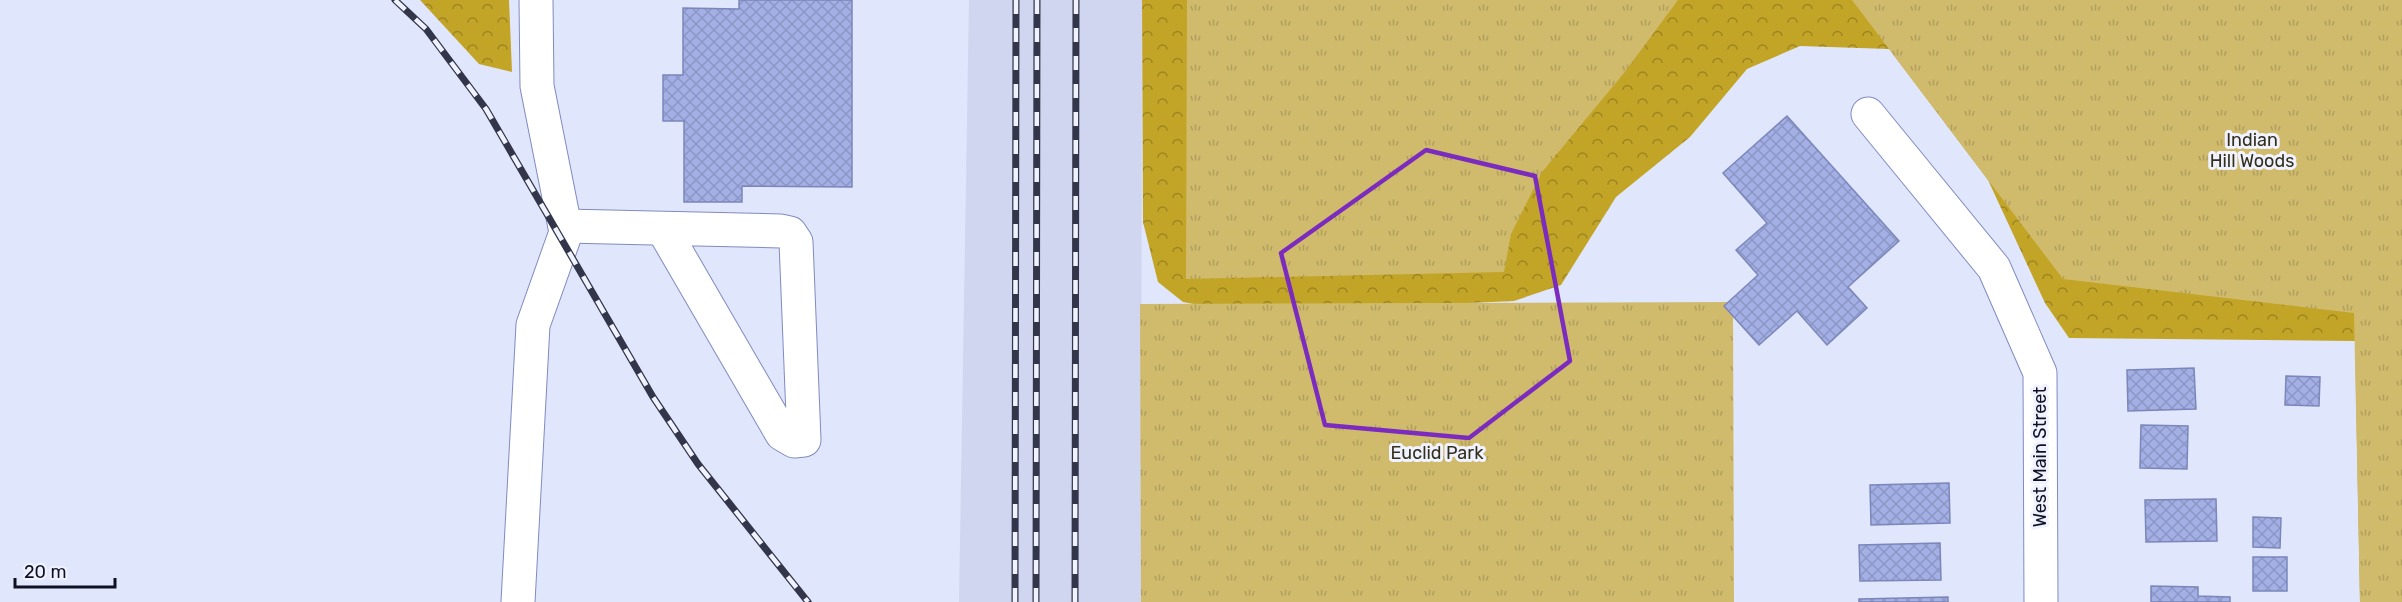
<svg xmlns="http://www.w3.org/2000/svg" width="2402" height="602" viewBox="0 0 2402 602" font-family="Rubik,sans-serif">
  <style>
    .built { fill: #d0d6f0 }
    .forest { fill: url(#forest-crowns) }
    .park { fill: url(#park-tufts) }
    .building { fill: url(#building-cross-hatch); stroke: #7b86b9; stroke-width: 1.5 }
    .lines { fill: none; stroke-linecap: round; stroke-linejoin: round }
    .minor-casing { stroke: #808bbf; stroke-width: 35 }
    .minor { stroke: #fff; stroke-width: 33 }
    .rail-casing { stroke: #33364a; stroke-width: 7 }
    .rail { stroke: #f0f3ff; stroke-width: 4.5; stroke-dasharray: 14; stroke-linecap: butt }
    .marked { fill: none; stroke: #7b2cbf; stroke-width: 4.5; stroke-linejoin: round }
    .labels { text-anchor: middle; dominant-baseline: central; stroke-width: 6; stroke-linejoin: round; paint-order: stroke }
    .park-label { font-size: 18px; fill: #342f1b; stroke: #f0f3ff }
    .street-label { font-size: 18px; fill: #0e1124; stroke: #f0f3ff }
  </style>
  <defs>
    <pattern id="forest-crowns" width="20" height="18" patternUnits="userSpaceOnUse" patternTransform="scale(1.5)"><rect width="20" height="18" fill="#c2a427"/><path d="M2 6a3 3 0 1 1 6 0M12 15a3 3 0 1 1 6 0" fill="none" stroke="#9c8421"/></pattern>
    <pattern id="park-tufts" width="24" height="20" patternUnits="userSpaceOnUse" patternTransform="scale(1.5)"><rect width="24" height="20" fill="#d0bb6c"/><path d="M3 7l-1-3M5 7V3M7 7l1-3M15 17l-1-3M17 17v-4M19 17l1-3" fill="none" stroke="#b1a05d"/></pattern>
    <pattern id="building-cross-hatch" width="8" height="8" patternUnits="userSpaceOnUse" patternTransform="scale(1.5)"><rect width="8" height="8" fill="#a3afe5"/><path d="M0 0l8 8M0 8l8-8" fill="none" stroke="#8b96c4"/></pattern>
  </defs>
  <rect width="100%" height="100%" fill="#e0e6fc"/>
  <polygon class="built" points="969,0 1142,0 1141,602 959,602"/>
  <g class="forest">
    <polygon points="420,0 509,0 512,72 479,64"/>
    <polygon points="1142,0 2402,0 2402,602 2360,602 2355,341 2069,338 2045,303 1988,180 1889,49 1800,46 1747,69 1690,137 1616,197 1561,285 1514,301 1241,313 1183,302 1158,282 1143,222"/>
  </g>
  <g class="park">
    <polygon points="1187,0 1678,0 1624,73 1542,172 1511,234 1504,272 1186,279"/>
    <polygon points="1852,0 2402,0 2402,602 2360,602 2354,313 2063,279"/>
    <polygon points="1733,302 1734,602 1141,602 1140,304"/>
  </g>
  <g class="building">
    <polygon points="739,0 852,0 852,187 742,186 742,202 684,202 684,121 663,121 663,75 683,75 683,8 739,9"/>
    <polygon points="1787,116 1899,241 1848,287 1867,308 1827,345 1797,311 1759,345 1724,306 1758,275 1736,250 1767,223 1723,173"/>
    <polygon points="2194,368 2196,409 2128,411 2127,370"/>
    <polygon points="2286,376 2320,377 2319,406 2285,405"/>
    <polygon points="2141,425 2188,426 2187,469 2140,468"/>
    <polygon points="1949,483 1950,523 1871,525 1870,485"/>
    <polygon points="2216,499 2217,541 2146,542 2145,500"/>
    <polygon points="2253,517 2281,518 2280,548 2253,547"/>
    <polygon points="1940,543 1941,580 1860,581 1859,545"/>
    <rect x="2253" y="557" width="34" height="34"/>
    <polygon points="2151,586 2198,587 2198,596 2230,597 2230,602 2151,602"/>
    <polygon points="1948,597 1948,602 1859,602 1859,599"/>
  </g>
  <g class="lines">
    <defs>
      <g id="minor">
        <polyline points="1868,114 1994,268 2040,373 2041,602"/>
        <polyline points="565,226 781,231 790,233 796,242 804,440 794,441 782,434 663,229"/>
        <polyline points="518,602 533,325 566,232 537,86 536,0"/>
      </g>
    </defs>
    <use href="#minor" class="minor-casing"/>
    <use href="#minor" class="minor"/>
    <defs>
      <g id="rail">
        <polyline points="395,0 426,29 486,109 653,397 698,464 808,602"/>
        <polyline points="1015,602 1016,0"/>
        <polyline points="1036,602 1037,0"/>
        <polyline points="1075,602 1076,0"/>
      </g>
    </defs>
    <use href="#rail" class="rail-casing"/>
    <use href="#rail" class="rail"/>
  </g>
  <path class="marked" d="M1426 150 1535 176 1570 361 1469 438 1325 425 1281 253Z"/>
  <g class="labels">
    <g class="park-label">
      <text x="2252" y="140">Indian<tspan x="2252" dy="21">Hill Woods</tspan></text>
      <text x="1437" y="453">Euclid Park</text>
    </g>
    <g class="street-label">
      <text transform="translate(2040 457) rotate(-90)">West Main Street</text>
    </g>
  </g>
  <path d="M15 578v9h100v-9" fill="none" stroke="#0e1124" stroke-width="3"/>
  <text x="24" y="578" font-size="18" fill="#0e1124" stroke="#f0f3ff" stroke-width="4.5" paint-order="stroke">20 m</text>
</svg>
